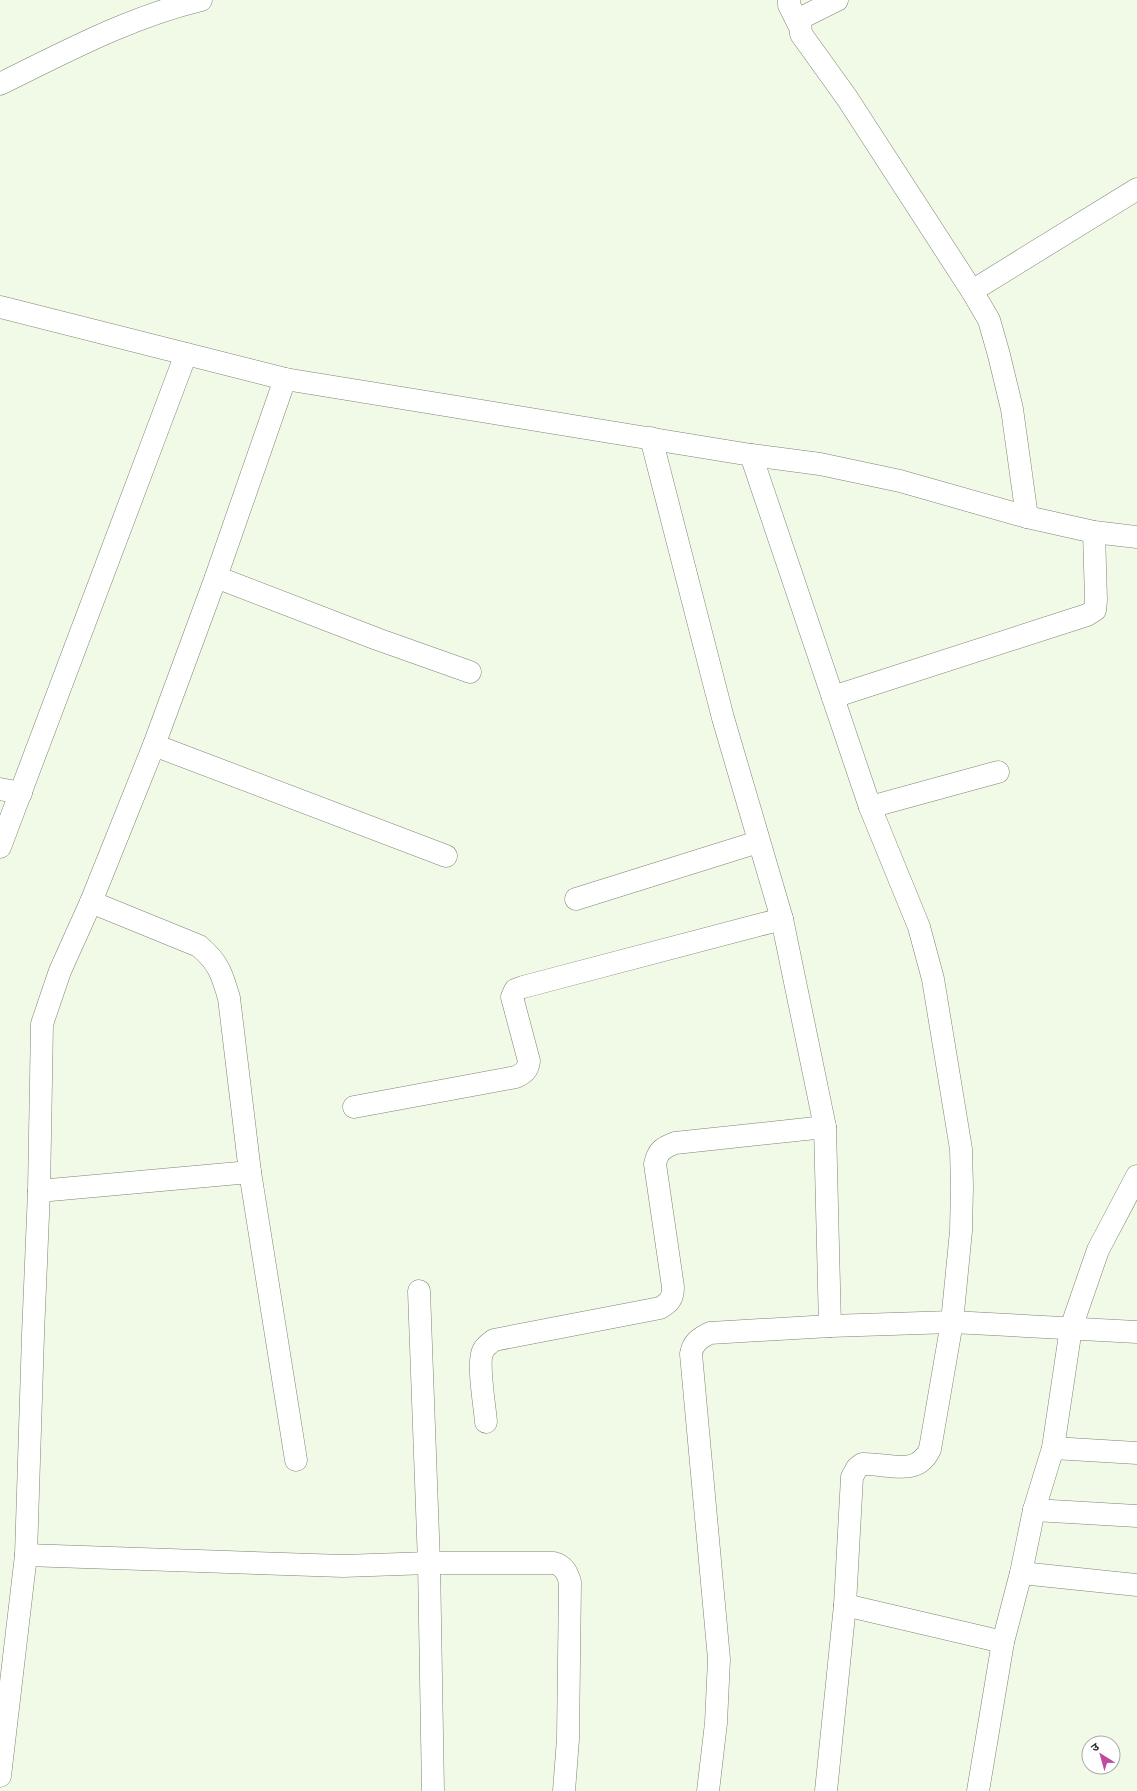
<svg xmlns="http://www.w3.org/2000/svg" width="1137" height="1791" viewBox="0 0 1137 1791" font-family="'Roboto Serif','Noto Sans Devanagari',serif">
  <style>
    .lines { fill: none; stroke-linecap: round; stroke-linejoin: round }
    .minor-casing { stroke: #7c8473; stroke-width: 23 }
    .tertiary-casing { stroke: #7c8473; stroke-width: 23 }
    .minor { stroke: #fff; stroke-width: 22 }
    .tertiary { stroke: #fff; stroke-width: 22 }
  </style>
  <rect width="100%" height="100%" fill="#f1fae7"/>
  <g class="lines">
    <defs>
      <g id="minor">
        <polyline points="789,0 789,5 800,27"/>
        <polyline points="837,0 805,16 800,20 801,34 847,98 972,291 989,320 999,355 1012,409 1027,517"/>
        <path d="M0 84C65 52 130 17 201 0"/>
        <polyline points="972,291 1137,189"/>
        <polyline points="651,438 723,718 782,919 825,1127 830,1326"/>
        <path d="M751 455 870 807 919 927 933 979 961 1149 962 1187 961 1231 952 1322 930 1449C917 1478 888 1463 862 1464L857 1468 852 1477 845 1605 826 1791"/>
        <polyline points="216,577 377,639 470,672"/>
        <polyline points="833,697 1087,615 1095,610 1096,600 1094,532"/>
        <polyline points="154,745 446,856"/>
        <polyline points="0,789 21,793"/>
        <polyline points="870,807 998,772"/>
        <polyline points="0,847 186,354"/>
        <polyline points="576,899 758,842"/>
        <path d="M91 902 199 946C219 963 222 974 229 998L250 1172 296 1460"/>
        <path d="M354 1107 516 1077C524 1073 528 1070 529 1061L512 997 515 990 523 987 782 919"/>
        <polyline points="39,1191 250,1172"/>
        <polyline points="419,1291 429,1563 433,1791"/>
        <path d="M486 1422C485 1408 477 1362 483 1351 485 1346 490 1343 494 1340L660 1308C669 1303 673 1299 673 1287L655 1164C658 1151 662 1148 675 1143L825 1127"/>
        <polyline points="1053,1448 1137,1453"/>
        <polyline points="1034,1510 1137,1516"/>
        <path d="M26 1555 343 1566 429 1563H554C564 1566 567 1572 570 1582L568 1739 564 1791"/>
        <polyline points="1021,1573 1137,1585"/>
        <polyline points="845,1605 1003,1642"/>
        <polyline points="0,1776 26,1555 33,1335 39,1191 42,1024 60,971 91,902 154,745 216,577 285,379"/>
        <path d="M708 1791 716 1723 719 1659 691 1354C693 1342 700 1338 710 1333L830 1326 952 1322 1137 1332"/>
      </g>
      <g id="tertiary">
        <polyline points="0,307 285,379 751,455 820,464 900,481 1027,517 1094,532 1137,537"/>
        <polyline points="978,1791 1003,1642 1021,1573 1034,1510 1053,1448 1071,1328 1098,1250 1137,1176"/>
      </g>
    </defs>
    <use href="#minor" class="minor-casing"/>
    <use href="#tertiary" class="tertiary-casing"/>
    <use href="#minor" class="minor"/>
    <use href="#tertiary" class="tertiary"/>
  </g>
  <g transform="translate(1101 1755) rotate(323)"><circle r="19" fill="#ffffff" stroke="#a8a9a6"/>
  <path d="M0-3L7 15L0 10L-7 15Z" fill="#be4aa3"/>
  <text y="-6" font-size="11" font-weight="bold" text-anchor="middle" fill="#252821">उ</text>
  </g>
</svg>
